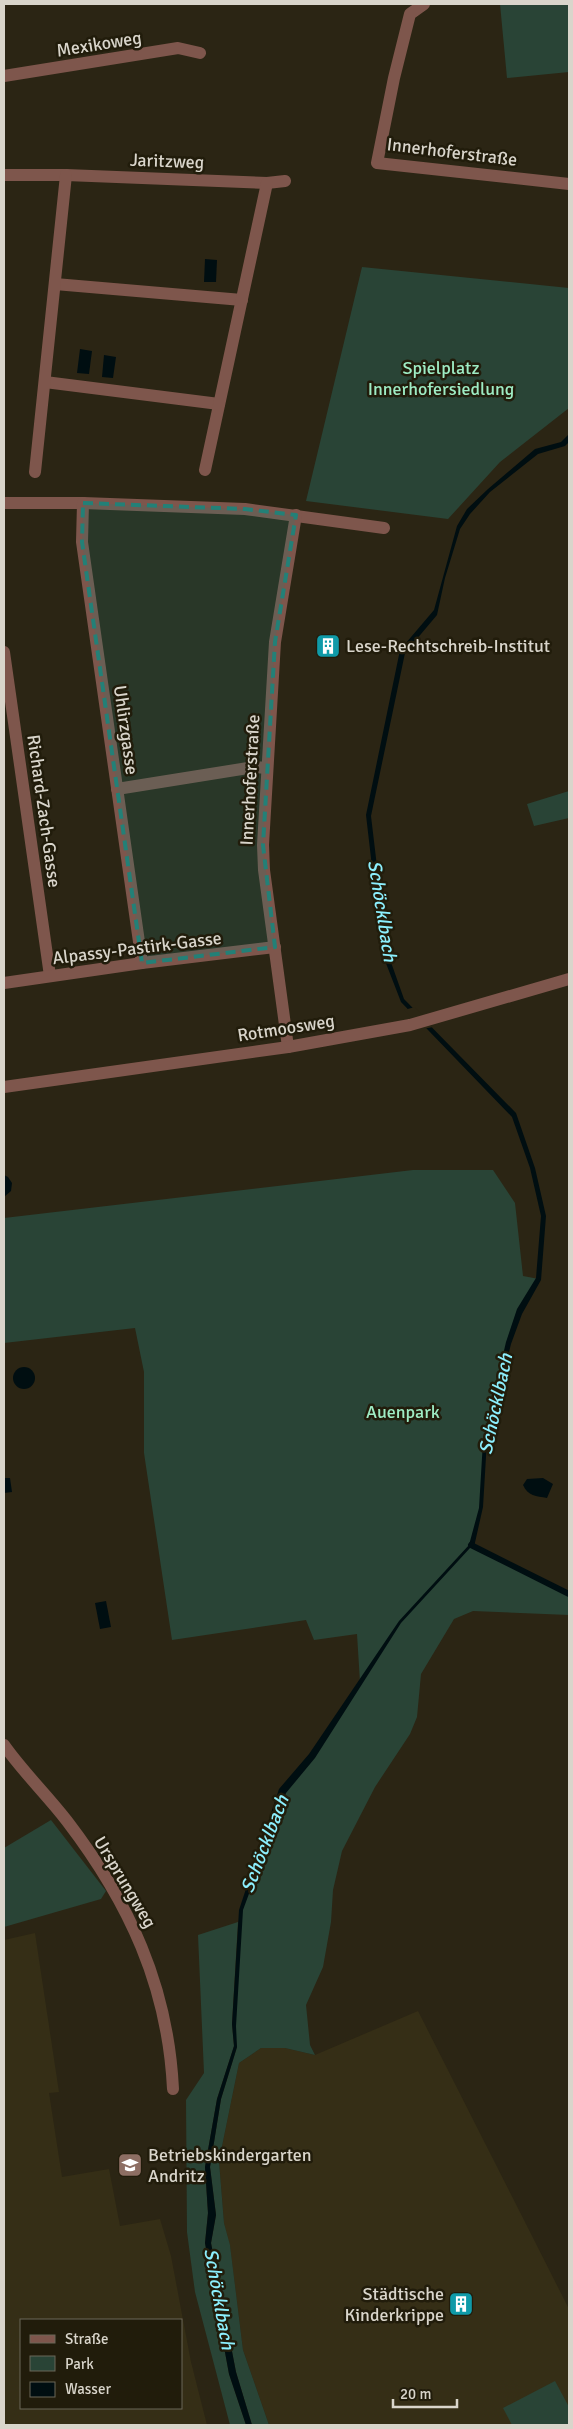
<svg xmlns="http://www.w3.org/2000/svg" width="573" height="2429" viewBox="0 0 573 2429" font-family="Signika,sans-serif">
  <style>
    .built { fill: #352e16; fill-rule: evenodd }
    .green { fill: #294436 }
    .water { fill: #000e11 }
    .pier { fill: #2b2514 }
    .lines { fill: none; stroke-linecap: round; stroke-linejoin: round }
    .stream { stroke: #000e11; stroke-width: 6 }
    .street { stroke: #7e564c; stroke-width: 12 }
    .marked { fill: #238077; fill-opacity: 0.2; stroke: #238077; stroke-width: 4; stroke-dasharray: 10 6; stroke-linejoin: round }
    .labels { text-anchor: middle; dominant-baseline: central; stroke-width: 5; stroke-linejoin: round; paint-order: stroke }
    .street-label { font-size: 18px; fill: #d9d5cb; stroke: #211c0b }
    .park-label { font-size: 18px; fill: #9eecc4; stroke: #211c0b }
    .poi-label { font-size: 18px; fill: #d9d5cb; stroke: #211c0b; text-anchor: start }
    .water-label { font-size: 19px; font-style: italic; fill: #8ceffd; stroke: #211c0b }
  </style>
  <rect width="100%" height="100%" fill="#2b2514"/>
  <g class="built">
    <path d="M35 1933 59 2092 49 2093 62 2177 109 2169 120 2226 160 2219 171 2256 191 2362 207 2425H4V1940ZM21 2320H181V2408H21Z"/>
    <polygon points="418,2011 569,2309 569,2425 269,2425 243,2350 230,2246 224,2223 219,2161 239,2063 261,2048 285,2048 315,2055"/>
  </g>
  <g class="green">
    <polygon points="500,4 569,4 569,72 507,78"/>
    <polygon points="362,267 569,288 569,408 500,462 448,519 306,501"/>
    <polygon points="569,791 569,818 534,826 527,804"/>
    <polygon points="413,1170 493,1170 515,1203 523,1276 539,1279 520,1313 509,1343 484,1442 481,1508 471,1545 569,1594 569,1615 473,1611 454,1619 421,1674 417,1717 410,1734 375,1787 342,1851 333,1890 331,1922 323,1967 306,2005 310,2045 315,2055 285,2048 261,2048 239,2063 219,2161 224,2223 230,2245 243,2350 269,2425 252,2425 236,2372 211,2243 216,2215 210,2167 221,2099 237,2047 235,2034 240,1911 283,1791 312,1757 360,1682 357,1634 314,1640 306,1620 172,1640 144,1453 144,1372 135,1328 4,1343 4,1218"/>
    <polygon points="51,1820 106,1891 101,1899 4,1927 4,1848"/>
    <polygon points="238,1922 232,2024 234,2046 217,2099 205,2167 208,2213 205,2243 229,2374 246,2425 230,2425 195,2292 187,2232 186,2100 204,2073 198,1935"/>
    <polygon points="555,2381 569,2407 569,2425 512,2425 503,2408"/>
  </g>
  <g class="water">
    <polygon points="205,259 217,260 216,282 204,282"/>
    <polygon points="80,349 92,351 89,374 77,373"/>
    <polygon points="104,355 116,357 113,378 102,377"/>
    <polygon points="569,434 569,442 565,446 538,454 490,492 470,514 460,529 445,578 437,615 405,653 371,816 387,951 404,999 516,1113 535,1168 546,1216 541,1280 522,1314 511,1344 487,1440 483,1507 474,1547 470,1548 401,1623 315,1758 286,1793 243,1910 236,2026 237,2047 221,2099 210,2167 216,2215 211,2243 236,2372 252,2425 246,2425 229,2374 205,2243 208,2213 205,2167 217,2099 234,2046 232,2024 239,1910 279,1789 309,1754 399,1621 469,1545 479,1508 483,1441 506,1342 517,1309 536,1278 541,1216 530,1168 512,1117 401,1002 382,953 366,815 400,650 434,610 457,526 467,509 488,489 535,449 561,442"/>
    <polygon points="4,1175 8,1177 12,1183 11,1191 4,1197"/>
    <circle cx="24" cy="1378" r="11"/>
    <polygon points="4,1478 10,1478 12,1492 4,1493"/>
    <path d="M543 1478 553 1484 547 1498C536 1496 528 1496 523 1485L527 1479Z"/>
    <polygon points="106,1601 111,1627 100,1629 95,1603"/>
  </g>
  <polygon class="pier" points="415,1007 433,1027 423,1029 404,1010"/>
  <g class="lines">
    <polyline class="stream" points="471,1545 569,1594"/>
    <g class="street">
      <polyline points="424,4 410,14 394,78 377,163 569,184"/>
      <polyline points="4,76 178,48 200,53"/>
      <polyline points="4,175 66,175 267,183 285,181"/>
      <polyline points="55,284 242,300"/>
      <polyline points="45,382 219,404"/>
      <polyline points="205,470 267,183"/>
      <polyline points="35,472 66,175"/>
      <polyline points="4,503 83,503 245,509 384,528"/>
      <polyline points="83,503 82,542 142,963"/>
      <polyline points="4,652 50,976"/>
      <polyline points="117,789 254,767 267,768"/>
      <polyline points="4,983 142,963 275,947"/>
      <polyline points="288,1047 264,870 263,845 275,642 296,515"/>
      <polyline points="4,1087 288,1047 410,1025 569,979"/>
      <path d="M4 1745C23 1772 47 1795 67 1821 129 1902 168 1986 173 2089"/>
    </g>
  </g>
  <path class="marked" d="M83 503 245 509 296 515 275 642 263 845 275 947 142 963 82 542Z"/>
  <defs>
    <symbol id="building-square" viewBox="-11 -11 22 22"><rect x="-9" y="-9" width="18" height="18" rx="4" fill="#0f9aa8" stroke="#211c0b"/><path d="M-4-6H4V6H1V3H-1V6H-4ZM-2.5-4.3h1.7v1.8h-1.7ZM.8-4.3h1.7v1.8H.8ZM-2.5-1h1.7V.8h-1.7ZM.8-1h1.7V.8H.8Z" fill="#fff"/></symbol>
    <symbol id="school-square" viewBox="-11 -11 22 22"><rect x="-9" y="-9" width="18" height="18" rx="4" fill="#8d6e63" stroke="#211c0b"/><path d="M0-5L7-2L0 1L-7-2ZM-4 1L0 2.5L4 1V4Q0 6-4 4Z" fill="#fff"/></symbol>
  </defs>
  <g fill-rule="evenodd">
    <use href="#building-square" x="314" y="632" width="28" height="28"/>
    <use href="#school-square" x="116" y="2151" width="28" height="28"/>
    <use href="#building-square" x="447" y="2290" width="28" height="28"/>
  </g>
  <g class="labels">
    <g class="street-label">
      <text transform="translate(99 44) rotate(-9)">Mexikoweg</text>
      <text transform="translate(452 152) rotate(7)">Innerhoferstraße</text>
      <text transform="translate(167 161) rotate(2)">Jaritzweg</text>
      <text transform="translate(126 730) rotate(82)">Uhlirzgasse</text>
      <text transform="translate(250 780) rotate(-87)">Innerhoferstraße</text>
      <text transform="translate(44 811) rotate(82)">Richard-Zach-Gasse</text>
      <text transform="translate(137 948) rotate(-7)">Alpassy-Pastirk-Gasse</text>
      <text transform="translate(286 1028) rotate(-9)">Rotmoosweg</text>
      <text transform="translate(125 1882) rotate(59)">Ursprungweg</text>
    </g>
    <g class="park-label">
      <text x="441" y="368">Spielplatz<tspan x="441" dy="21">Innerhofersiedlung</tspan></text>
      <text x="403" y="1412">Auenpark</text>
    </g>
    <g class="poi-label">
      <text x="346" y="646">Lese-Rechtschreib-Institut</text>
      <text x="148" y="2155">Betriebskindergarten<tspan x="148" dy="21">Andritz</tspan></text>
      <text x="444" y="2294" text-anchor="end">Städtische<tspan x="444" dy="21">Kinderkrippe</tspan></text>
    </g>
    <g class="water-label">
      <text transform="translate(382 911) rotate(81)">Schöcklbach</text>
      <text transform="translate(496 1404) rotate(-78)">Schöcklbach</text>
      <text transform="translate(265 1844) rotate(-69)">Schöcklbach</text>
      <text transform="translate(219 2299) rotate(80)">Schöcklbach</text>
    </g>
  </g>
  <rect width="573" height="2429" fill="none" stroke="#d9d5cb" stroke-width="10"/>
  <rect x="20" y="2319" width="162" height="90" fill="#211c0b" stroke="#6b6658"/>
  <rect x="30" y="2335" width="25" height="8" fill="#7e564c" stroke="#6b6658"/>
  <text x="65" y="2344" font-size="15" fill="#d9d5cb">Straße</text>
  <rect x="30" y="2356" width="25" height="15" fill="#294436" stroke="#6b6658"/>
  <text x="65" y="2369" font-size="15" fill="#d9d5cb">Park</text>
  <rect x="30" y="2382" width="25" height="15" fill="#000e11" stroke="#6b6658"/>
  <text x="65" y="2394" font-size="15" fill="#d9d5cb">Wasser</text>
  <path d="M393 2399v8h64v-8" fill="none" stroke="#d9d5cb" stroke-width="2.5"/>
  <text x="400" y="2399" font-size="15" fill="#d9d5cb" stroke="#211c0b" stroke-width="4" paint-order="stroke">20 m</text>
</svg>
